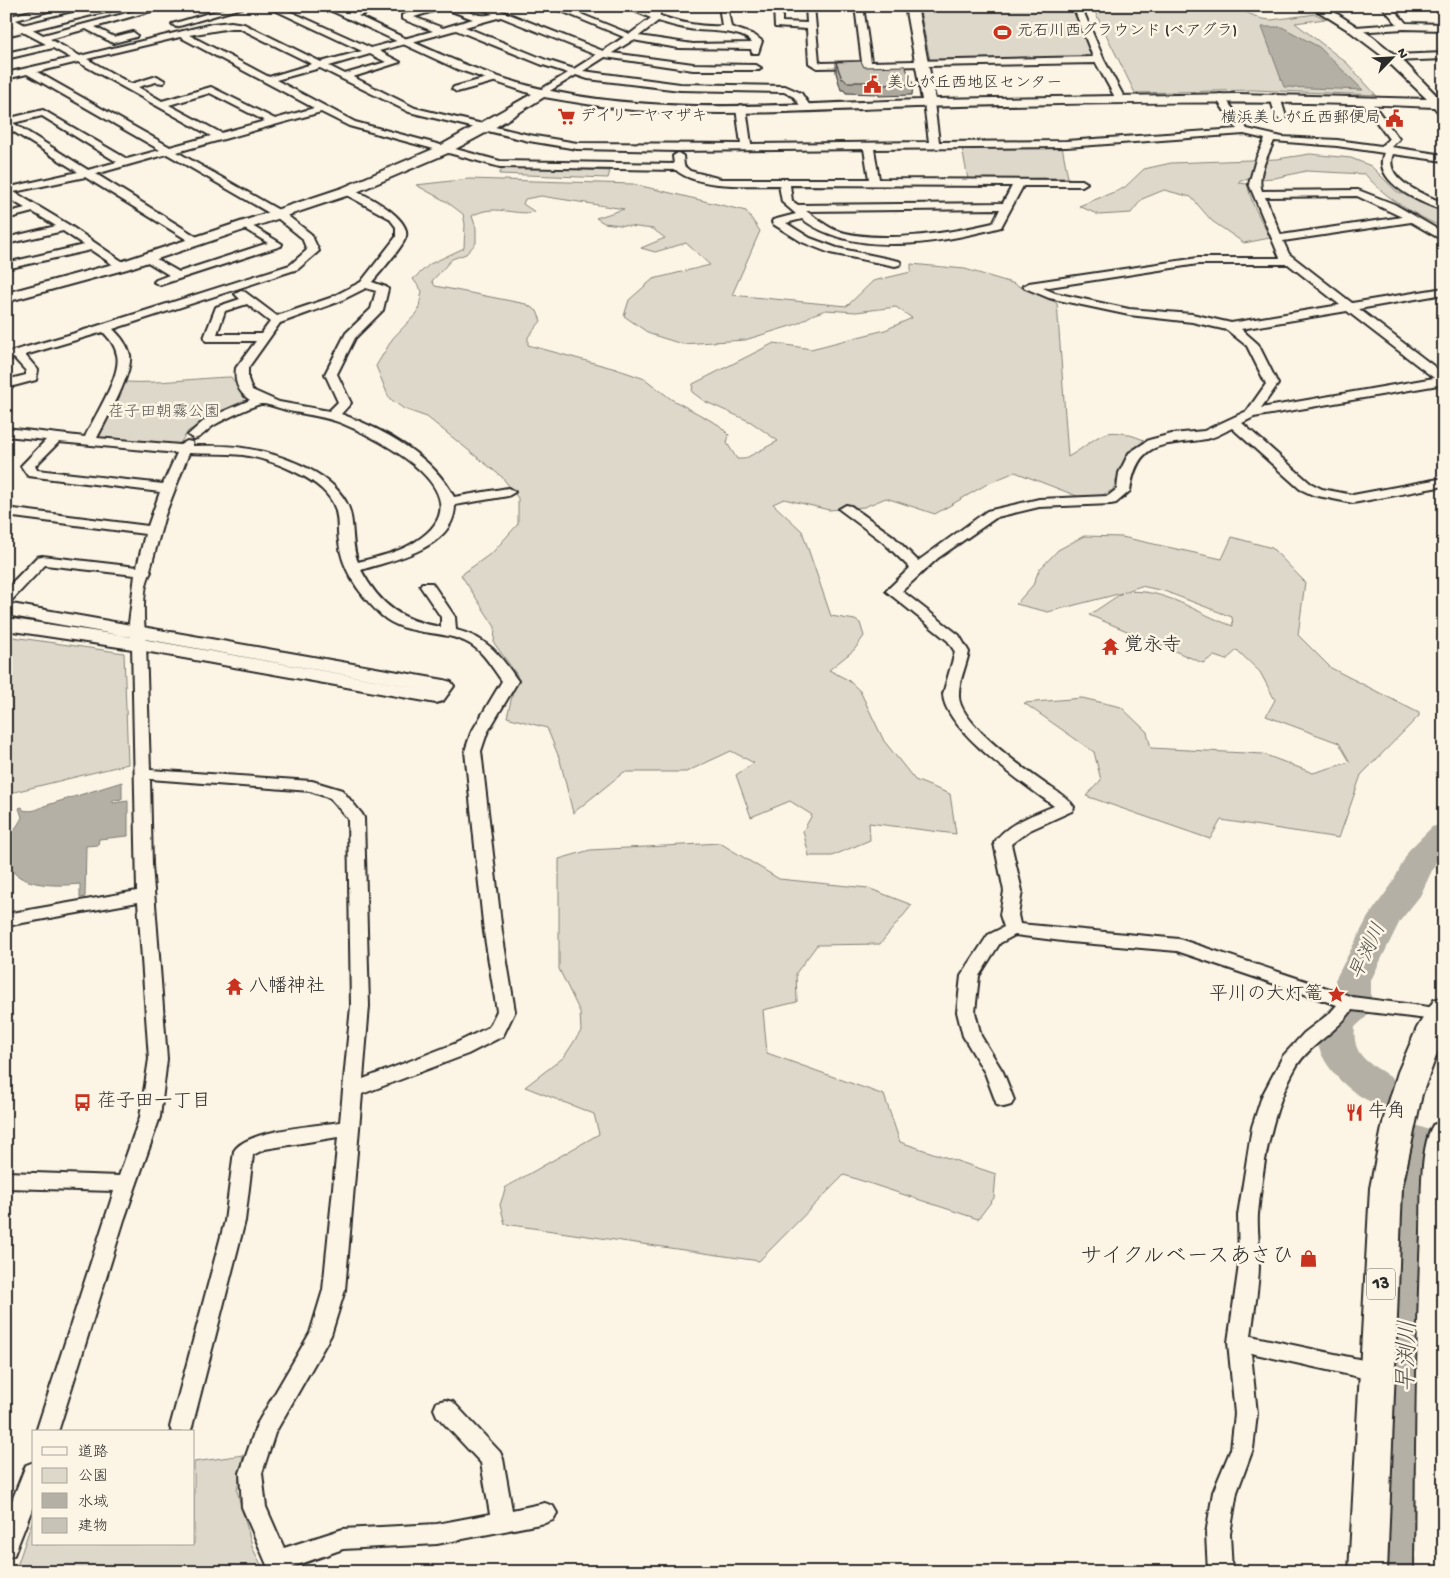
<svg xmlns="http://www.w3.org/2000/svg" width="1450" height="1578" viewBox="0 0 1450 1578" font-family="'Gochi Hand','Klee One',sans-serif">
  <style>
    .green { fill: #ded8ca; stroke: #84827a; fill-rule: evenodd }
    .water { fill: #b4b0a5; stroke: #7d7b74 }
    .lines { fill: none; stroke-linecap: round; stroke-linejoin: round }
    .river { fill: #b4b0a5; fill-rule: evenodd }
    .minor-casing { stroke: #2b2b2b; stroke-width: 4 }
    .tertiary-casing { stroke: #2b2b2b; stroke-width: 4 }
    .primary-casing { stroke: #2b2b2b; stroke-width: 4 }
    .minor { fill: #fcf5e5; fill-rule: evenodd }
    .tertiary { fill: #fcf5e5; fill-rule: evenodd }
    .primary { fill: #fcf5e5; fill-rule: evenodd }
    .wall { fill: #aca89d; stroke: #2b2b2b }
    .building { fill: #c8c3b7; stroke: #2b2b2b }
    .labels { text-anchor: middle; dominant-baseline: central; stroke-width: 5; stroke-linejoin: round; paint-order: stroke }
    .far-poi-label { font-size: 16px; fill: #2b2b2b; stroke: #fcf5e5; text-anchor: start }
    .far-park-label { font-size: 16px; fill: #585653; stroke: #fcf5e5 }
    .shield { fill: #fcf5e5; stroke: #6a6863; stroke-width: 1 }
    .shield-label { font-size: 18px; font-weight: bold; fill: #2b2b2b }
    .poi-label { font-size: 19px; fill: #2b2b2b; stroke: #fcf5e5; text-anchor: start }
    .water-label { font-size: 20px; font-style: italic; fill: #545350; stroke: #fcf5e5 }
    .near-poi-label { font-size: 22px; fill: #2b2b2b; stroke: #fcf5e5; text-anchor: end }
    .near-water-label { font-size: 24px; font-style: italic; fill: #545350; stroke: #fcf5e5 }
  </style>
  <rect width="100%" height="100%" fill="#fcf5e5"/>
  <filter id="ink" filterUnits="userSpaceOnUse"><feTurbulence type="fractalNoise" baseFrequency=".02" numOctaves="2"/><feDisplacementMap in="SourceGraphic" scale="10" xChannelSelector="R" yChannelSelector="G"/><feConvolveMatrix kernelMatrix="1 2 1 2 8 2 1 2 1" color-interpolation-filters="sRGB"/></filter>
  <g filter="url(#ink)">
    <g class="green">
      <polygon points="919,6 1074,6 1091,57 933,62 930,60"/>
      <polygon points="1092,6 1231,6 1262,19 1271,20 1316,14 1325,19 1295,23 1347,63 1376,95 1253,90 1135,93"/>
      <polygon points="1062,146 1068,178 968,179 962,148"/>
      <path d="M1310 154 1351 158 1371 166 1396 191 1444 213V228C1414 214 1387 200 1365 174L1306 171 1275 178 1240 180 1239 183 1247 184 1253 204 1270 238 1244 243 1212 221 1191 197 1164 190 1142 199 1131 213 1099 215 1079 206 1124 188 1144 169 1171 163 1277 159Z"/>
      <polygon points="504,166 610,171 608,178 499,174"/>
      <path d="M469 179 633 184 746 211 760 231 732 295 847 306 873 281 911 272V264L965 269 1012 283 1057 303 1068 457C1102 437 1101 423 1144 440L1120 468 1113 490 1100 496 1082 498 1015 472 989 483 935 514 886 498 864 507 829 510 784 499 773 504 802 531 831 616 855 620 860 623 864 636 854 650 829 670 848 680 860 691 884 741 915 780 950 794 956 834 869 823 870 840 832 856H809L803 831 812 815 790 801 751 817 736 775 754 763 731 751 686 772H624L573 813 560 760 547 728 507 717 517 675 494 643 495 627 461 575 493 552 518 524V498L502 477 427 417 404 409 389 398 376 366 393 338 418 312 422 291 413 279 430 264 464 248 465 224 463 214 447 202 416 185ZM541 196 624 209 596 218 604 223 653 229 665 238 641 248 655 252 686 243 710 265 653 279 629 300 624 316 650 334 682 344 745 340 797 324 812 315 826 310 856 312 896 307 912 318 885 330 811 349 774 343 693 384 692 392 704 401 751 422 778 441 744 459H737L727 443 729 435 719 425 671 399 645 379 616 369 528 345V337L541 321 537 311 526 304 435 286 432 281 452 259 466 254 476 243V228L472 216C494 203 512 216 535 212L523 204 525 199Z"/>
      <path d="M231 377 248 400 188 431 179 445 98 438 125 382C160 384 195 378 231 377Z"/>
      <path d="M1084 536 1122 537 1222 559 1232 537 1272 548 1305 582 1298 635 1331 668 1419 713V716L1361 775 1339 838 1221 820 1210 839 1086 796 1101 780 1094 752 1024 703 1082 698 1121 707 1147 732 1151 748 1263 754 1313 773 1350 762 1339 743 1266 716 1275 700 1260 672 1237 650 1226 660 1214 656 1203 663 1089 615 1122 593 1048 612 1016 604 1033 585 1039 570 1058 550ZM1141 586 1164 591 1232 617 1233 626C1197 614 1165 587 1124 592Z"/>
      <polygon points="6,636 124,653 128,764 6,794"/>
      <polygon points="720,843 779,879 868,888 912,905 880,944 817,945 796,973 797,1002 763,1010 767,1053 884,1095 900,1142 996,1174 994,1198 978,1219 844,1175 759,1261 505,1224 500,1205 506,1187 599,1134 594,1114 525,1087 564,1057 581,1031 580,1012 559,969 559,859 590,850"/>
      <polygon points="243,1455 237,1491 253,1549 265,1572 15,1572 34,1516 34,1544 194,1544 194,1462"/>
    </g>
    <g class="water">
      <polygon points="1262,27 1282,27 1319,47 1363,90 1284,87"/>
      <path d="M122 782V799L113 800V803L128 801V836L99 839 98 845 86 846 85 897 80 898V884C50 887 0 887 6 845 8 835 18 827 22 817L19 808 22 807 23 810C32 812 37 810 44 806Z"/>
    </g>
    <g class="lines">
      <g class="river">
        <path d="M1444 824V854L1436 862 1420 896 1400 921 1371 980V1008L1366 1017 1355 1027C1350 1068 1388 1065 1403 1091L1398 1101C1393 1102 1387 1105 1383 1105 1352 1101 1305 1053 1319 1021 1323 1013 1329 1009 1335 1004V980L1368 917 1392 884 1409 850 1432 827Z"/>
        <polygon points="1418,1126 1432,1131 1438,1141 1425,1572 1377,1572 1398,1141 1404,1131"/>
      </g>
      <defs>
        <g id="minor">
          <path d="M51 6H66L16 20 43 35 154 6H169L95 27 114 37 133 32 137 35 136 37 113 43 86 29 50 39 80 56 212 24 231 22 244 24 321 62 362 51 266 6H278L371 48 433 31 402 19V15C419 10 434 5 452 6 469 8 473 19 493 14L477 6H489L603 51 624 37 549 6H561L630 34 651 18 622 6H635L651 13V6H659L660 16C680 23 701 27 722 26L719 6H727L731 27 754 35 762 41 758 53H752L751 49 678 48 633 40 612 53 693 64 756 65 761 68 759 70H693L605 57 583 71 680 84 785 86 801 93 810 106 808 108H802L794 97 784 92 680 90 588 79 576 75 543 95 538 92 540 90 568 73 540 64 456 30 379 51 400 62 353 77 415 108 529 135 577 143 741 144 736 108 741 105 746 108 751 144 929 142 924 103 929 100 934 103 939 142 1066 141 1237 129 1215 97 1220 94 1223 95 1247 129 1282 137 1337 140 1381 146 1389 139 1361 101 1363 99H1369L1399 139 1391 147 1444 155V161L1393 154C1382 180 1425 195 1444 203V210C1421 204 1371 181 1384 153L1337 146 1274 141C1268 155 1256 176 1262 191L1358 190 1394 204 1444 233V241L1411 222 1283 241 1289 254 1352 303 1444 288V294L1359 309 1444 374V384L1254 417 1242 423 1310 483 1322 489 1353 495 1444 478V486L1353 503 1313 495 1300 489 1232 428C1224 432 1216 437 1207 439 1164 446 1138 438 1130 491L1116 503 1111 504 1039 507 997 517 938 558 902 591 959 635 969 652C966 667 958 682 959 697 960 723 1023 768 1044 783 1054 790 1068 797 1074 807L1072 811 1030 830 1011 844 1022 891 1018 915 1020 924 1179 939 1339 992 1352 997 1444 1009V1021L1352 1010C1337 1032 1310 1044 1296 1067 1271 1110 1263 1165 1258 1214 1257 1230 1260 1247 1259 1264 1259 1287 1254 1312 1251 1336L1377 1363 1385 1366 1388 1372 1385 1378 1377 1381 1251 1353 1257 1414 1253 1449 1237 1492 1230 1534 1232 1572H1208L1206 1534 1213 1492 1231 1449 1235 1414 1228 1342 1239 1265 1238 1215 1252 1127 1262 1096 1283 1056 1304 1033 1330 1013 1337 1005 1177 951 1070 942 1015 935 1000 943 979 976 975 1012 981 1036 1003 1072 1014 1100 1011 1105 1004 1107 997 1105 985 1073 963 1036 957 1012 961 976 988 935 1004 927 1000 915 1004 891 994 843C1007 823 1033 815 1054 806 1026 785 944 730 943 694L955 652 948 641 886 591 910 568 883 542 839 509 846 505 851 506 893 536 918 561 987 511 1039 499 1108 496 1117 489 1119 473 1129 453 1149 440 1172 434 1204 431 1247 411 1266 384 1247 346 1227 330 1192 322 1129 315 1049 298 1025 288 1023 286 1029 283 1198 258H1280L1249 184 1256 159 1265 139 1244 134 1066 147 874 149 879 179 1082 180 1087 183 1082 186H1023L1001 227C941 243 856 259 802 219L786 223 810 238 837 248 899 261 901 263 899 265 895 266 830 253 802 242 773 224 772 222 773 220 796 214 782 202 779 185C751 185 698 189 676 170L500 167 349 126 321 112 177 152 284 213 311 234 319 251 298 269 113 329C121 337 127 344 130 355 133 373 106 420 97 438L180 445 187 441 192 442 193 446C210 446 227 445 243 448 276 453 329 470 346 502 356 520 350 543 358 562 377 557 398 553 415 542 489 496 383 440 341 423 326 417 310 415 294 412 286 411 268 403 261 404 254 405 223 420 216 424 208 428 203 437 194 439L188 435 206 419 250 400C238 392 234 382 236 368L256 341H206L204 338 216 307 240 299 235 294 241 291 245 292 277 316 330 298 361 282 396 237V227L389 218 343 193 342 191 343 189 347 188C363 192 410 217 406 236 405 244 379 274 372 282L386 287 388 289 383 310 355 338 337 374 351 403 341 414C383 429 433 456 454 497L508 488 515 492 508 496 455 505C455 548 393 560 361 570 380 606 402 621 441 627V617L420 586 422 583H432L455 617 456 630C488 638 500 655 518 681L487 733 481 751 502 932 515 1011 503 1036 468 1054 362 1094 345 1290 331 1335 275 1433 262 1473 266 1507 284 1548 343 1529 437 1524 490 1514 481 1463 437 1416 434 1409 437 1402 445 1400 453 1402 500 1452 503 1459 512 1510 545 1503 553 1506 557 1513 553 1520 545 1523 437 1544 343 1549 292 1567 294 1572H270L242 1507 240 1473 257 1424 310 1333 323 1290 338 1137 265 1149 253 1155 245 1221 192 1427 190 1432H172L170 1427 225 1221 234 1151C246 1130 316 1126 340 1122L351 1006 348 819 330 798 310 791 150 779 152 865 167 1059 160 1117 124 1220 58 1432H36L114 1191 6 1188V1172L119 1176 140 1117 149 1059 138 902 6 926V914L137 891 132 644 129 623 135 575 45 565 11 601 6 602V589L37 557 42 556 137 567 145 534 6 516V508L148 526 160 492 28 476 21 466 46 440 6 436V428L85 437C94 417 122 375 117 355 115 345 110 339 103 332L25 355 38 370 36 380 6 388V380L26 375V371L14 358 6 361V353L72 334 290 265 307 250 302 238 276 217 167 154 96 174 202 240 203 242 202 244H194L85 177 14 192 69 225 126 264 128 266 126 268H118L91 250 6 269V263L84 245 63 231 6 244V238L56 226 33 212 6 219V213L25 208 6 197V188L78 172 6 127V119L43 110 127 159 160 150 27 74 6 79V73L71 58 53 48 6 59V53L46 44 6 23V17ZM443 8 473 19 443 28 414 17ZM501 17 596 55 574 69 546 60 465 27ZM658 21C668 24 678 27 689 29 705 32 743 29 752 43L693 44 639 36ZM231 28H239L312 64 269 77 189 35ZM180 37 314 108 275 119 211 87 162 101 138 87 156 82 163 83 165 81 157 76 131 84 87 59ZM370 54 386 62 345 74 329 66ZM78 62 211 136 170 147 37 72ZM320 68 409 112 529 141 577 149 677 151 864 149 869 179H721L690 171 684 166 683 156 678 153 673 156 674 164 500 161 355 122 276 80ZM210 93 265 121 221 133 169 105ZM42 116 117 162 88 170 13 123ZM790 185 1012 186 1003 203 798 205 792 201ZM1357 196 1402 217 1281 235 1265 197ZM1000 209 993 223C951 233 876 245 835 230 824 225 815 217 806 211ZM1198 264H1288L1340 305 1231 323 1192 314 1129 309 1055 293 1043 288ZM366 288 376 291 371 309 346 333 325 374 338 402 329 411 279 402 252 390 248 379V368L280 323 338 302ZM247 304 270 322 261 334H217L225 311ZM1347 311 1434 378 1261 408 1278 384 1258 344 1241 329ZM59 442 177 453 163 484 37 470 35 466ZM189 453C207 454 225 453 243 455 270 459 326 479 335 508 339 519 337 530 339 542 342 570 360 595 381 615 407 638 442 628 470 644 484 652 493 669 502 681L471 733 465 751 484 932 497 1011 489 1027 454 1044 363 1079 369 1006 364 818 362 814 342 790 312 781 150 770 146 644C144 626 141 588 151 572L150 570 165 515Z"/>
          <polygon points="233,6 248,6 176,27 172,24"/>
          <polygon points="374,6 389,6 348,19 344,16"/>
          <polygon points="774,6 782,6 782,22 807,23 806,6 814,6 819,62 822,63 862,62 855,6 863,6 871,62 1093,57 1073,6 1081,6 1104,60 1125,99 1123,101 1117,101 1096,63 817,68 809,63 807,29 775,27"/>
          <polygon points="1382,6 1391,6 1406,23 1444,24 1444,30 1404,29 1353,32 1353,28 1356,27 1397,24"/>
          <polygon points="1444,53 1444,59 1394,61 1389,58 1394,55"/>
          <polygon points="494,76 499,79 497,81 457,92 452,89 454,87"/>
          <polygon points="1275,94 1280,97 1286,117 1284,119 1281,120 1276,117 1270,97"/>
          <polygon points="247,223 282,244 281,246 160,285 154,282 156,280 169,275 141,258 143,256 151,256 179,272 268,243 243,228 242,226"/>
          <polygon points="34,1462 34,1504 14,1555 6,1558 6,1516 26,1465"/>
        </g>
        <g id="tertiary">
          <polygon points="102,6 123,6 121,8 6,36 6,29"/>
          <path d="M321 6H337C397 34 458 66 522 84 651 119 790 103 922 100L905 6H917L935 99 1238 94 1427 99 1381 55 1348 30 1310 6H1325L1373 37 1405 63 1441 100H1444V115L1440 114 1434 107C1261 99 1088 103 915 107 821 110 726 117 633 110 603 107 573 102 544 97L489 131 448 153 352 194 127 269 6 302V293L117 263 342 188 438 147 532 94 457 69Z"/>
          <polygon points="6,603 444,680 451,682 454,686 443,701 436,703 139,650 6,630 6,618 139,638 431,690 6,615"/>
        </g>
        <g id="primary">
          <polygon points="1444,997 1444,1035 1422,1094 1402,1188 1387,1572 1349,1572 1370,1188 1384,1118 1398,1072 1417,1028 1434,1000"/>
          <path d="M1444 1121V1572H1415C1416 1459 1416 1346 1421 1233 1422 1205 1419 1149 1433 1125Z"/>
        </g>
      </defs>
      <use href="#minor" class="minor-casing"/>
      <use href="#tertiary" class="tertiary-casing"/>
      <use href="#primary" class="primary-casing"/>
      <use href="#minor" class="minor"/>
      <use href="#tertiary" class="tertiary"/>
      <use href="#primary" class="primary"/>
    </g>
    <polygon class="wall" points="836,62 913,84 912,95 879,96 878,94 846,93 844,90 841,90 836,73"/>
    <polygon class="building" points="861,61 864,67 905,66 913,84 880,85 879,82 846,82 845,79 842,79 836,62"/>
  </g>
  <defs>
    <symbol id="stadium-bare" viewBox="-9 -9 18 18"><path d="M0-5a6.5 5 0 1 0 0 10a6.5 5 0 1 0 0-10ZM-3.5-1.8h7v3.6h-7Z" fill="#c8321e" stroke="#fcf5e5" stroke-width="2.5" paint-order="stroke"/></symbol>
    <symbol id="civic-bare" viewBox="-9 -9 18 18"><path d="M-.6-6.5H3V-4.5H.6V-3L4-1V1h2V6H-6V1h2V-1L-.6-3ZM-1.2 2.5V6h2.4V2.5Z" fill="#c8321e" stroke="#fcf5e5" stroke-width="2.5" paint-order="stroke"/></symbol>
    <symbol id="supermarket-bare" viewBox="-9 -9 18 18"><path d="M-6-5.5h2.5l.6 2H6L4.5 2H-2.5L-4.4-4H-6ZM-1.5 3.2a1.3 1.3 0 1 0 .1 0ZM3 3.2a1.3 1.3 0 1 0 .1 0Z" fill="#c8321e" stroke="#fcf5e5" stroke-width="2.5" paint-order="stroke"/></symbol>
    <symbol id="temple-bare" viewBox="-9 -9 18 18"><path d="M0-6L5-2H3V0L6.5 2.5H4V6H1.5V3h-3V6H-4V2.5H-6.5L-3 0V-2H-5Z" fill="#c8321e" stroke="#fcf5e5" stroke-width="2.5" paint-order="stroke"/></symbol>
    <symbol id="sight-bare" viewBox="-9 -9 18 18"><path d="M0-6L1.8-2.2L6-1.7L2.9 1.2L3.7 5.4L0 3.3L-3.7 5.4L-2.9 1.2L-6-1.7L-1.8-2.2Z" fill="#c8321e" stroke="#fcf5e5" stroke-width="2.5" paint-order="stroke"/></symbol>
    <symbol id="bus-bare" viewBox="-9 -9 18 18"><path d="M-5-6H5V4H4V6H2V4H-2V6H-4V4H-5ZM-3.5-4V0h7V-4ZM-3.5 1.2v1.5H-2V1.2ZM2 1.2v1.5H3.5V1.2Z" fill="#c8321e" stroke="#fcf5e5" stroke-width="2.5" paint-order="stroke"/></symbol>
    <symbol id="restaurant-bare" viewBox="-9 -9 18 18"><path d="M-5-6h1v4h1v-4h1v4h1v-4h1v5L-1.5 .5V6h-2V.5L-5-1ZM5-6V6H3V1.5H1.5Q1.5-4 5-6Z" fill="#c8321e" stroke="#fcf5e5" stroke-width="2.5" paint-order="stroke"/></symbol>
    <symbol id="shop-bare" viewBox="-9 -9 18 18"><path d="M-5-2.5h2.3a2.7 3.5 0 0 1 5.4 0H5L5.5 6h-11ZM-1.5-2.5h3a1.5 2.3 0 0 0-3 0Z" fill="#c8321e" stroke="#fcf5e5" stroke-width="2.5" paint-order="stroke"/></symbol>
  </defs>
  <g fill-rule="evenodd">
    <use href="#stadium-bare" x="990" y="20" width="25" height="25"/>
    <use href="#civic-bare" x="860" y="72" width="25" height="25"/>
    <use href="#supermarket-bare" x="554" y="104" width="25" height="25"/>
    <use href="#civic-bare" x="1382" y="106" width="25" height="25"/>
    <use href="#temple-bare" x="1098" y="634" width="25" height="25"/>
    <use href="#temple-bare" x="222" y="974" width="25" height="25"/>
    <use href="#sight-bare" x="1324" y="982" width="25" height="25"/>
    <use href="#bus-bare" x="70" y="1090" width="25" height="25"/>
    <use href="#restaurant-bare" x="1342" y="1100" width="25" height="25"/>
    <use href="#shop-bare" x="1296" y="1246" width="25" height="25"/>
  </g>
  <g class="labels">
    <g class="far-poi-label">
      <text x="1017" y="32">元石川西グラウンド (ベアグラ)</text>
      <text x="887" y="84">美しが丘西地区センター</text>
      <text x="580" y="117">デイリーヤマザキ</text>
      <text x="1381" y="119" text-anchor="end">横浜美しが丘西郵便局</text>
    </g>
    <g class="far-park-label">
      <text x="164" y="413">荏子田朝霧公園</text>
    </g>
    <rect class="shield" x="1367" y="1268.5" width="28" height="31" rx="4"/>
    <g class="shield-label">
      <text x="1381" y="1284">13</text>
    </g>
    <g class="poi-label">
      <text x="1124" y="646">覚永寺</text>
      <text x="249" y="987">八幡神社</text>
      <text x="1323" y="995" text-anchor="end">平川の大灯篭</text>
      <text x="97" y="1102">荏子田一丁目</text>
      <text x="1368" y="1112">牛角</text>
    </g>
    <g class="water-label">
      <text transform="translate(1369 952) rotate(-65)">早渕川</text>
    </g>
    <g class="near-poi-label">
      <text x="1294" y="1258">サイクルベースあさひ</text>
    </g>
    <g class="near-water-label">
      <text transform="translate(1409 1356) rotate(-88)">早渕川</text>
    </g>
  </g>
  <rect width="1450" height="1578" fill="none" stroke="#fcf5e5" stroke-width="25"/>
  <rect x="12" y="12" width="1425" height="1553" fill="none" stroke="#2b2b2b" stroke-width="2" filter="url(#ink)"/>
  <rect x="32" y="1430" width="162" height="115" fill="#fcf5e5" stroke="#a8a49b"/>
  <rect x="42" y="1447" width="25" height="8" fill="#fcf5e5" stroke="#a8a49b"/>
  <text x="78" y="1456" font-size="15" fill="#2b2b2b">道路</text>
  <rect x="42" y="1468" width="25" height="15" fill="#ded8ca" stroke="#a8a49b"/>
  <text x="78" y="1480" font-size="15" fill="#2b2b2b">公園</text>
  <rect x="42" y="1493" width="25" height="15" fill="#b4b0a5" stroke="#a8a49b"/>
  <text x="78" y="1506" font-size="15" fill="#2b2b2b">水域</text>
  <rect x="42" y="1518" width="25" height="15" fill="#c8c3b7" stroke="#a8a49b"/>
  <text x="78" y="1530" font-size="15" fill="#2b2b2b">建物</text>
  <g transform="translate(1392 58) rotate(66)" stroke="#fcf5e5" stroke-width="4" paint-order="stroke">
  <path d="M0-4L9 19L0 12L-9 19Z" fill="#2b2b2b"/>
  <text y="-8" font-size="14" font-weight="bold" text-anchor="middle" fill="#2b2b2b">N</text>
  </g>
</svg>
